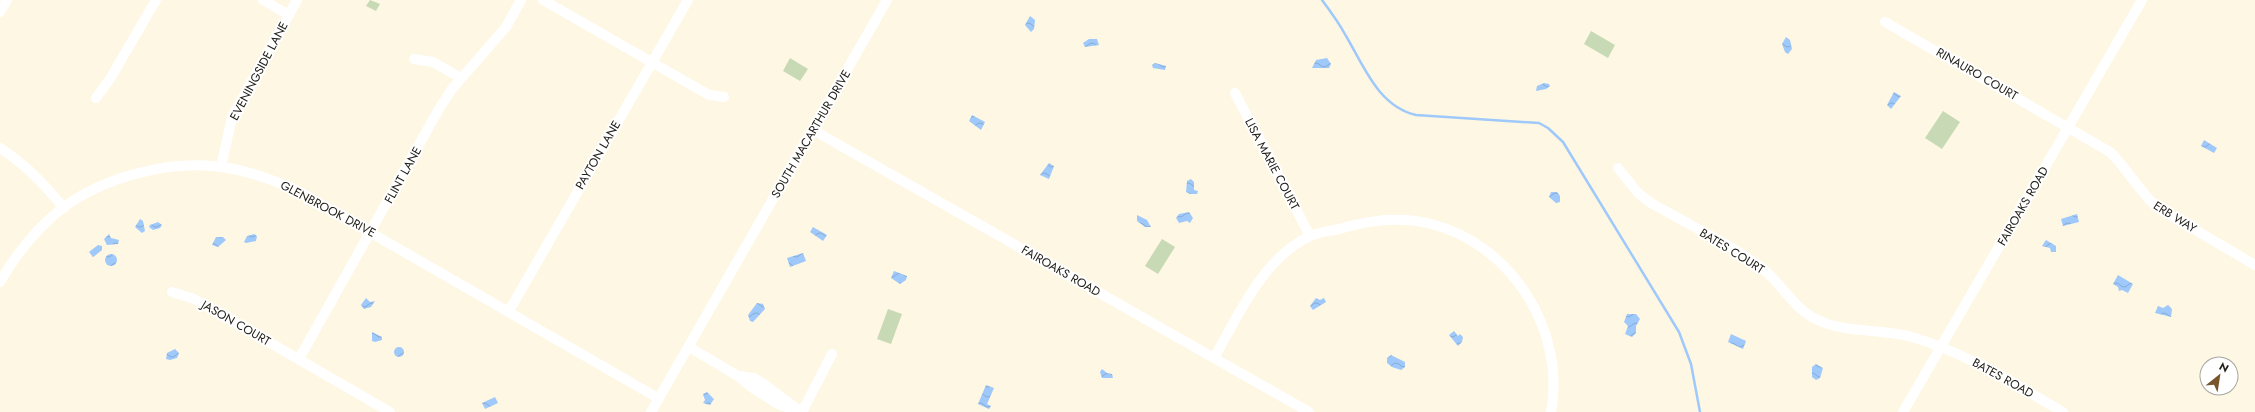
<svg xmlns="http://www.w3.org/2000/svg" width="2255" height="412" viewBox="0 0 2255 412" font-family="Jost,sans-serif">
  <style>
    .green { fill: #c7dab5 }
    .water { fill: url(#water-waves) }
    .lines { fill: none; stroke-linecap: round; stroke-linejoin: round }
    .stream { stroke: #9ec9fa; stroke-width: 2.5 }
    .minor { stroke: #fff; stroke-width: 10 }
    .labels { text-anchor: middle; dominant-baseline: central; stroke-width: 4; stroke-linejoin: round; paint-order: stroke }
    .street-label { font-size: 12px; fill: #23211a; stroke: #fff }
  </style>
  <defs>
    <pattern id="water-waves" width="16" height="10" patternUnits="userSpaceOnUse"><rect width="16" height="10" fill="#9ec9fa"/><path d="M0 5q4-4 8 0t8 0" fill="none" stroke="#88acd6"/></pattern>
  </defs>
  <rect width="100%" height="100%" fill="#fef7e4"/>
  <g class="green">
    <polygon points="370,0 380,4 376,11 366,6"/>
    <polygon points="1591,31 1615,45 1608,58 1584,44"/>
    <polygon points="790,58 808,69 800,81 783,71"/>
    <polygon points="1943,111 1960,122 1942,149 1925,138"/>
    <polygon points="1162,239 1175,247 1158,274 1145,266"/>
    <polygon points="888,309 902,314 891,344 877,339"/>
  </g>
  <g class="water">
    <polygon points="1030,16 1035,20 1034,29 1031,32 1025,25"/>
    <polygon points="1786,37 1790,40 1792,49 1788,54 1785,52 1782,44"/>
    <polygon points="1089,39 1097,39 1099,45 1085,47 1083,43"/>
    <polygon points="1327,58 1331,64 1329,68 1312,68 1316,60"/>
    <polygon points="1155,63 1166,66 1165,70 1153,68 1152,65"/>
    <polygon points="1544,83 1549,84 1550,86 1546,89 1536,91 1537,86"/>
    <polygon points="1894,92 1901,96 1891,109 1887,105"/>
    <polygon points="972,115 985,122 981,130 969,121"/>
    <polygon points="2204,140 2217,148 2214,153 2201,146"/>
    <polygon points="1049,163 1054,166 1049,179 1040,175"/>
    <polygon points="1191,179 1194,182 1194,190 1198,191 1197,194 1190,194 1186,192 1187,181"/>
    <polygon points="1551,192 1557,192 1560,196 1560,202 1556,203 1549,197"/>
    <polygon points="1189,212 1193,218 1190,223 1187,221 1179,223 1176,218 1179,214"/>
    <polygon points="2077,214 2079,222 2063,226 2061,219"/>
    <polygon points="1137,215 1147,220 1151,227 1145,227 1137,221"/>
    <polygon points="140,219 143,221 145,231 142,233 135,227"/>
    <polygon points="158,222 162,225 160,228 153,230 149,227 150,225"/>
    <polygon points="813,227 827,235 823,241 810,232"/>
    <polygon points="109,234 111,238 119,240 118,244 107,245 104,239"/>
    <polygon points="254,234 257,236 256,241 246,243 244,242 247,236"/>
    <polygon points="216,237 223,237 226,240 218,247 212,245"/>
    <polygon points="2046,240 2056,246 2056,252 2051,252 2050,248 2042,246"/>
    <polygon points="98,245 102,246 102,250 93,257 89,252"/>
    <polygon points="803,253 806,261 790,267 787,258"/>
    <circle cx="111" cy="260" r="6"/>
    <polygon points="894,271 907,276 906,280 900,284 891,278"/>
    <polygon points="2118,275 2133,284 2128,293 2122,290 2119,291 2118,287 2113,284"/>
    <polygon points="366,298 370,302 375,301 371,307 364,309 361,305"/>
    <polygon points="1316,298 1320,300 1324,298 1326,302 1313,310 1310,306"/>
    <polygon points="757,303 763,304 765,309 753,322 750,321 748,315"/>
    <polygon points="2168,305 2172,309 2171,317 2155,313 2158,306 2163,308"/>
    <polygon points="1627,314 1636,314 1640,319 1636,326 1636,333 1632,337 1625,334 1628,326 1624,322"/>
    <polygon points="1454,331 1458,336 1460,334 1463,337 1462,342 1458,346 1449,335"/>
    <polygon points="372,332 382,337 382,340 375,342 372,341"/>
    <polygon points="1731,334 1746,341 1743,349 1728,342"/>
    <circle cx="399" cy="352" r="5"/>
    <polygon points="175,349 179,353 177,358 170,360 166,359 167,353"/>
    <polygon points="1391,355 1405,362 1405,367 1401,370 1392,367 1387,363 1387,358"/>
    <polygon points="1816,364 1823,368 1820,378 1816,380 1812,377 1812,367"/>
    <polygon points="1102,369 1107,373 1112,374 1113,378 1102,378 1100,372"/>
    <polygon points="986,385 994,388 987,404 991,406 989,409 978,404"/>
    <polygon points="707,392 714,399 710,405 703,403 705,400 703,394"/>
    <polygon points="495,397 498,403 485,409 482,403"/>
  </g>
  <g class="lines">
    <path class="stream" d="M1322 0C1331 12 1339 23 1346 36 1364 66 1378 106 1416 115L1539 123 1548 128 1563 142 1679 332 1691 364 1700 412"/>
    <g class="minor">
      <polyline points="263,0 289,15"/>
      <polyline points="543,0 709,95 724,97"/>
      <polyline points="0,12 7,0"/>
      <path d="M1885 22 2110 152C2128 169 2139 192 2158 208L2255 265"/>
      <polyline points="414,59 433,62 461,78"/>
      <polyline points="1235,93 1310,236"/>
      <polyline points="96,98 110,79 156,0"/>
      <polyline points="813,130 1309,412"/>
      <path d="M0 148C27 166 43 183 64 208"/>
      <polyline points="221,167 232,117 297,0"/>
      <path d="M1618 168 1638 193 1651 203C1686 223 1732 245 1763 269 1784 286 1795 311 1820 321 1850 334 1882 328 1912 337 1967 353 2014 384 2063 412"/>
      <path d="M0 282C16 254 39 226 65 206 108 176 170 160 222 167 250 171 274 180 300 192L658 398"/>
      <polyline points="172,292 194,299 390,412"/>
      <polyline points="509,311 688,0"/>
      <polyline points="689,347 738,376 750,386 778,404 800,412"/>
      <path d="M1214 358C1238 316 1263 258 1310 236 1318 232 1330 231 1339 229 1369 220 1401 216 1431 224 1512 244 1566 331 1551 412"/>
      <polyline points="299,359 439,109 452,89 506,27 521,0"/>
      <polyline points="738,376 754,378 761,382 800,411"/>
      <polyline points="651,412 887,0"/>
      <polyline points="802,412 832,354"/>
      <polyline points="1903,412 2142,0"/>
    </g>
  </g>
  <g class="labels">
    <g class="street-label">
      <text transform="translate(259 71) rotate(-62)">EVENINGSIDE LANE</text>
      <text transform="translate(1977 74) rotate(30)">RINAURO COURT</text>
      <text transform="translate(811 134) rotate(-60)">SOUTH MACARTHUR DRIVE</text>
      <text transform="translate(598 155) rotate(-60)">PAYTON LANE</text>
      <text transform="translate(1272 164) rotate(62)">LISA MARIE COURT</text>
      <text transform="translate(403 175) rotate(-61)">FLINT LANE</text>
      <text transform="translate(2023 206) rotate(-60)">FAIROAKS ROAD</text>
      <text transform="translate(328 209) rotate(28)">GLENBROOK DRIVE</text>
      <text transform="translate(2175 217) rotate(32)">ERB WAY</text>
      <text transform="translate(1732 251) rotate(32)">BATES COURT</text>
      <text transform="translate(1061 271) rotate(30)">FAIROAKS ROAD</text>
      <text transform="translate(236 323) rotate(30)">JASON COURT</text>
      <text transform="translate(2003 378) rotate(29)">BATES ROAD</text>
    </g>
  </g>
  <g transform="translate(2219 376) rotate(30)"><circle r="19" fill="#ffffff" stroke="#a7a6a3"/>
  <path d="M0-3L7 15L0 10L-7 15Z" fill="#78552d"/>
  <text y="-6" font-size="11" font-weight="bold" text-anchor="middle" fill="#23211a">N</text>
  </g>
</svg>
